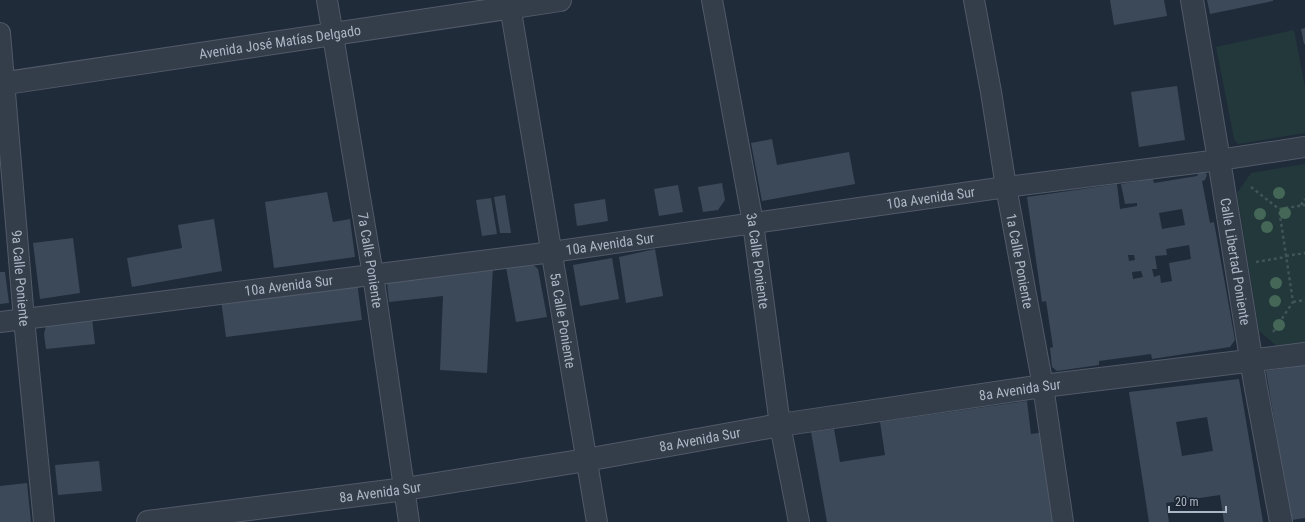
<svg xmlns="http://www.w3.org/2000/svg" width="1305" height="522" viewBox="0 0 1305 522" font-family="'Roboto Condensed',sans-serif">
  <style>
    .green { fill: #22383b }
    .building { fill: #3c4959; fill-rule: evenodd }
    .lines { fill: none; stroke-linecap: round; stroke-linejoin: round }
    .minor-casing { stroke: #515a68; stroke-width: 22 }
    .tertiary-casing { stroke: #515a68; stroke-width: 24 }
    .path { stroke: #405558; stroke-width: 2.5; stroke-dasharray: 3 3; stroke-linecap: butt }
    .minor { stroke: #343d4a; stroke-width: 20 }
    .tertiary { stroke: #343d4a; stroke-width: 22 }
    .tree { fill: #456758 }
    .labels { text-anchor: middle; dominant-baseline: central; stroke-width: 4; stroke-linejoin: round; paint-order: stroke }
    .street-label { font-size: 14px; fill: #aeb7c6; stroke: #19222e }
  </style>
  <rect width="100%" height="100%" fill="#202b3a"/>
  <g class="green">
    <polygon points="1294,30 1305,87 1305,133 1238,144 1234,139 1216,47"/>
    <polygon points="1305,164 1305,343 1278,347 1259,331 1237,193 1251,173"/>
  </g>
  <g class="building">
    <polygon points="1110,0 1164,0 1167,16 1114,25"/>
    <polygon points="1207,0 1273,0 1273,1 1210,14"/>
    <polygon points="1305,28 1305,44 1304,44 1301,29"/>
    <polygon points="1177,86 1185,140 1139,147 1131,92"/>
    <polygon points="772,139 777,165 849,152 855,184 762,201 751,143"/>
    <path d="M1204 171 1207 175 1205 180 1202 181 1210 223 1214 222 1235 340 1230 347 1152 359 1151 354 1099 361V365L1057 371 1052 367 1050 348 1053 347 1046 301 1042 302 1027 197 1117 184 1120 209 1137 206V203L1125 204 1121 184 1153 179 1154 183 1197 176 1199 172ZM1182 209 1185 225 1162 229 1159 213ZM1189 245 1191 259 1169 263 1172 281 1161 283 1160 275 1154 277 1152 269H1157L1155 256 1167 255 1166 249ZM1128 255H1134L1135 260 1129 261ZM1141 271 1143 277 1133 279 1132 272Z"/>
    <polygon points="722,183 725,200 718,210 703,212 698,187"/>
    <polygon points="678,185 683,212 659,216 654,189"/>
    <polygon points="327,192 333,222 350,219 355,257 274,268 265,202"/>
    <polygon points="505,195 511,233 500,233 494,197"/>
    <polygon points="491,198 497,234 482,236 476,200"/>
    <polygon points="605,199 608,221 577,226 574,204"/>
    <polygon points="214,219 222,271 132,287 127,258 182,248 178,225"/>
    <polygon points="73,238 80,293 40,299 33,243"/>
    <polygon points="655,249 663,296 626,303 619,257"/>
    <polygon points="612,258 619,299 580,306 573,265"/>
    <polygon points="530,262 538,269 547,317 516,322 506,267"/>
    <polygon points="493,267 487,373 440,370 443,296 389,302 387,282"/>
    <polygon points="0,272 5,272 9,303 0,304"/>
    <polygon points="357,282 362,320 226,337 221,300"/>
    <polygon points="92,318 95,344 46,349 44,334 47,322"/>
    <polygon points="1305,365 1305,518 1292,520 1285,485 1266,371"/>
    <path d="M1239 379 1263 522H1224L1220 495 1166 503 1169 522H1149L1129 392ZM1207 417 1213 451 1182 456 1176 422Z"/>
    <polygon points="1027,401 1031,434 1046,432 1059,522 827,522 811,432 834,429 840,462 885,455 880,422"/>
    <polygon points="99,461 102,491 58,495 55,465"/>
    <polygon points="27,483 31,522 0,522 0,486"/>
  </g>
  <g class="lines">
    <defs>
      <g id="minor">
        <path id="s1" d="M327 0 373 275 409 522"/>
        <path id="s2" d="M509 0 597 522"/>
        <path id="s3" d="M712 0 753 223 780 425 799 522"/>
        <path id="s4" d="M974 0 991 92 1006 187 1043 386 1063 522"/>
        <path id="s5" d="M0 33 24 319 44 522"/>
        <path id="s6" d="M0 322 552 252 1006 187 1219 160 1305 147"/>
      </g>
      <g id="tertiary">
        <path id="s7" d="M1192 0 1219 160 1255 383 1281 522"/>
        <path id="s8" d="M0 84 560 0"/>
        <path id="s9" d="M148 522 405 489 586 460 780 425 1043 386 1305 354"/>
      </g>
    </defs>
    <use href="#minor" class="minor-casing"/>
    <use href="#tertiary" class="tertiary-casing"/>
    <g class="path">
      <polyline points="1251,187 1279,209 1305,205"/>
      <polyline points="1301,205 1305,199"/>
      <polyline points="1286,256 1305,253"/>
      <polyline points="1256,262 1286,257"/>
      <polyline points="1293,302 1305,300"/>
      <polyline points="1273,332 1277,327 1276,323 1281,320 1293,302 1279,209"/>
    </g>
    <use href="#minor" class="minor"/>
    <use href="#tertiary" class="tertiary"/>
  </g>
  <g class="tree">
    <circle cx="1279" cy="193" r="6"/>
    <circle cx="1285" cy="213" r="6"/>
    <circle cx="1260" cy="214" r="6"/>
    <circle cx="1267" cy="227" r="6"/>
    <circle cx="1276" cy="283" r="6"/>
    <circle cx="1275" cy="301" r="6"/>
    <circle cx="1279" cy="325" r="6"/>
  </g>
  <g class="labels">
    <g class="street-label">
      <text stroke="none"><textPath href="#s8" startOffset="283">Avenida José Matías Delgado</textPath></text>
      <text stroke="none"><textPath href="#s6" startOffset="939">10a Avenida Sur</textPath></text>
      <text stroke="none"><textPath href="#s6" startOffset="615">10a Avenida Sur</textPath></text>
      <text stroke="none"><textPath href="#s1" startOffset="264">7a Calle Poniente</textPath></text>
      <text stroke="none"><textPath href="#s3" startOffset="265">3a Calle Poniente</textPath></text>
      <text stroke="none"><textPath href="#s4" startOffset="265">1a Calle Poniente</textPath></text>
      <text stroke="none"><textPath href="#s7" startOffset="265">Calle Libertad Poniente</textPath></text>
      <text stroke="none"><textPath href="#s5" startOffset="246">9a Calle Poniente</textPath></text>
      <text stroke="none"><textPath href="#s6" startOffset="291">10a Avenida Sur</textPath></text>
      <text stroke="none"><textPath href="#s2" startOffset="325">5a Calle Poniente</textPath></text>
      <text stroke="none"><textPath href="#s9" startOffset="882">8a Avenida Sur</textPath></text>
      <text stroke="none"><textPath href="#s9" startOffset="558">8a Avenida Sur</textPath></text>
      <text stroke="none"><textPath href="#s9" startOffset="234">8a Avenida Sur</textPath></text>
    </g>
  </g>
  <path d="M1169 506v6h57v-6" fill="none" stroke="#aeb7c6" stroke-width="2"/>
  <text x="1175" y="506" font-size="12" fill="#aeb7c6" stroke="#19222e" stroke-width="3" paint-order="stroke">20 m</text>
</svg>
